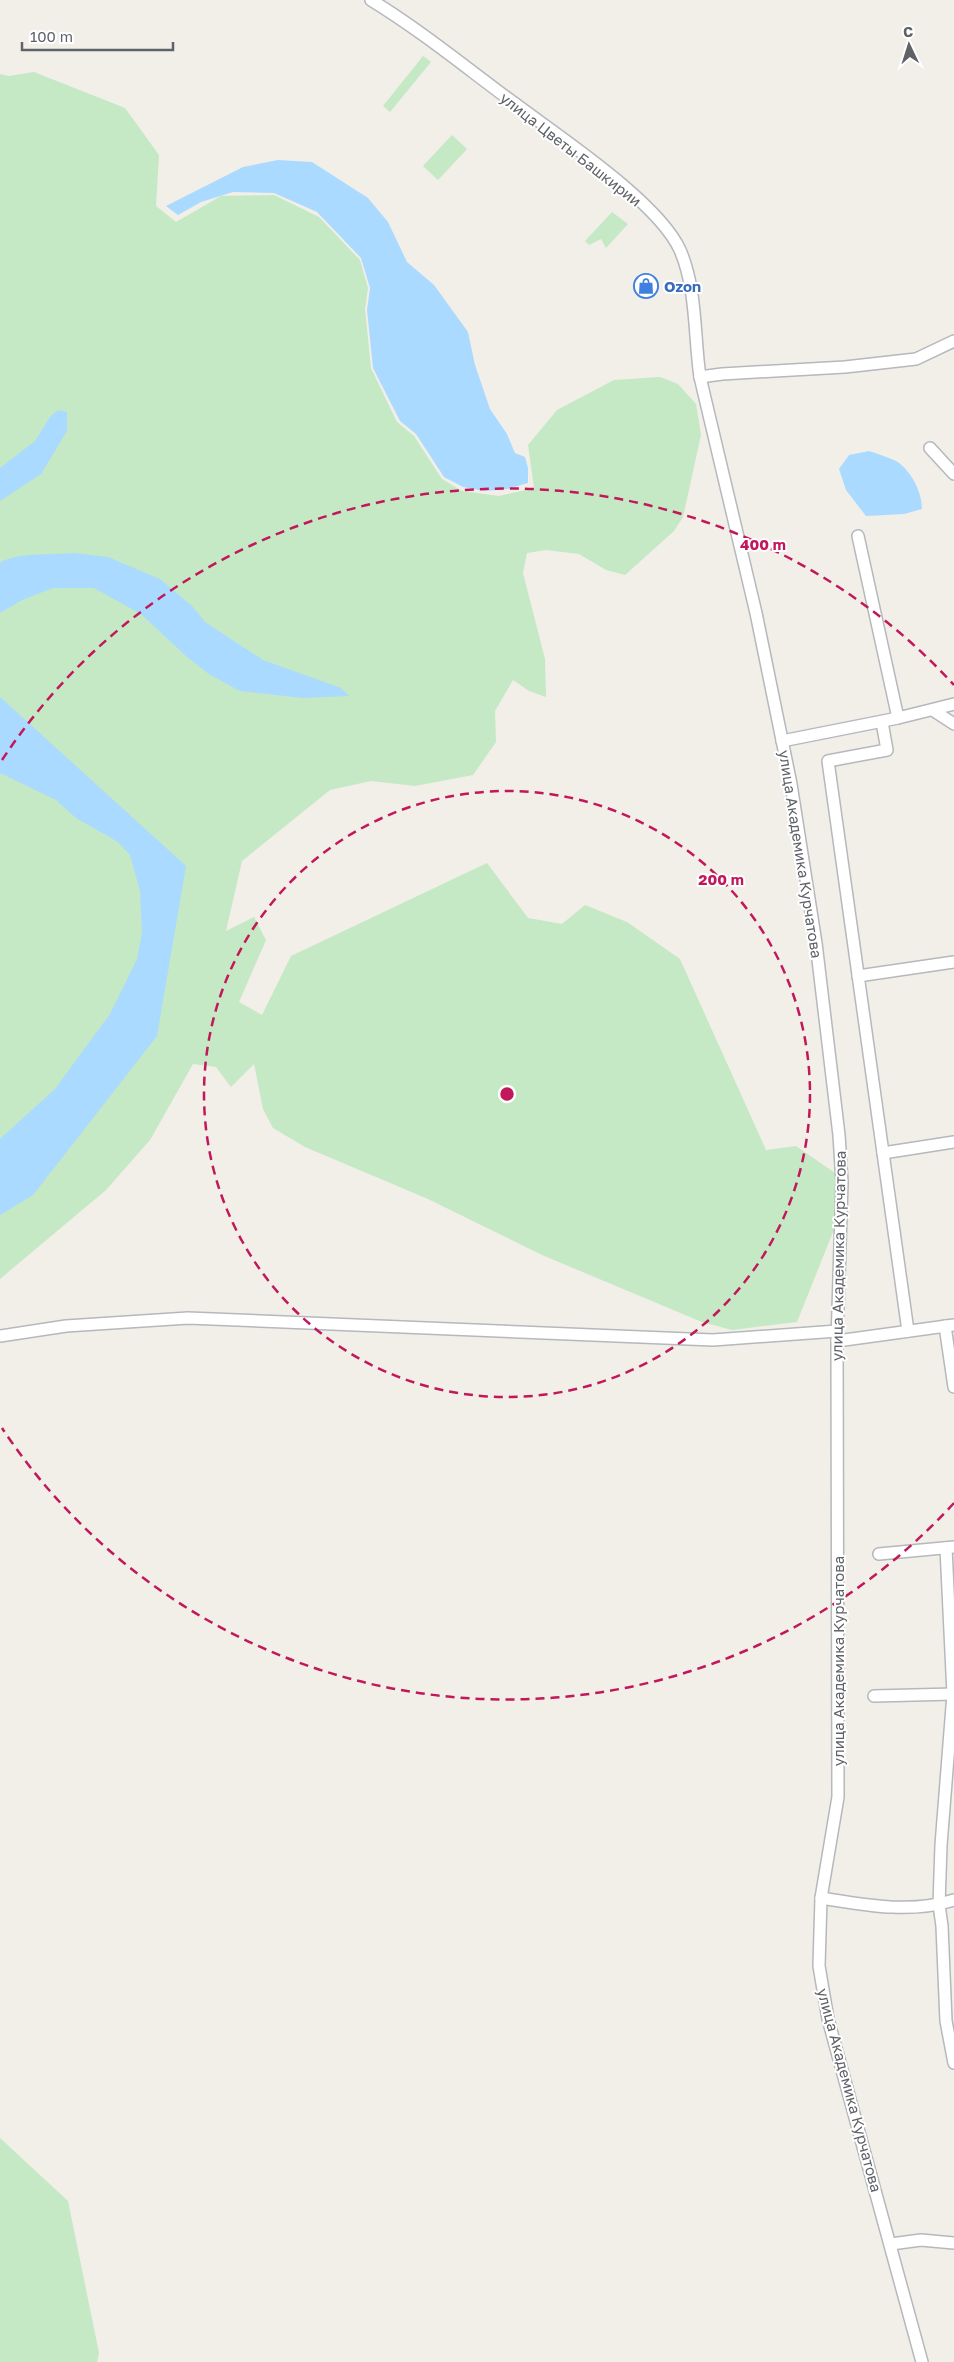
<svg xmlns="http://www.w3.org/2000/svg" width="954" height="2362" viewBox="0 0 954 2362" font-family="'Golos Text',sans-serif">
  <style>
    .green { fill: #c5e8c5 }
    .water { fill: #aadaff }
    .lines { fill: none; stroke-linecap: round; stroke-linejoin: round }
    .minor-casing { stroke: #b5b8bc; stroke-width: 14 }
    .minor { stroke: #fff; stroke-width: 11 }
    .ring { fill: none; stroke: #c2185b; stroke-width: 2.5; stroke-dasharray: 9 6 }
    .labels { text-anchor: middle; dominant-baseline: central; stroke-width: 4; stroke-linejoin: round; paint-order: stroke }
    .street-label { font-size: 15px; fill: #5f6368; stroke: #fff }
    .shop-label { font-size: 15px; font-weight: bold; fill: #366cbe; stroke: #fff; text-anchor: start }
    .centre { fill: #c2185b; stroke: #fff; stroke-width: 2.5 }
    .ring-label { font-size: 15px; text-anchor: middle; font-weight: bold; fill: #c2185b; stroke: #fff; stroke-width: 4; stroke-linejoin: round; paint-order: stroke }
  </style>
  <rect width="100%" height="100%" fill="#f1efe8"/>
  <g class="green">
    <polygon points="423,56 431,62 390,112 383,106"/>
    <polygon points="34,72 125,108 159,155 156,206 176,222 221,196 274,195 319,217 360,260 368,288 365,309 371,368 397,422 414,436 442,479 462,491 499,496 534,488 528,445 557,410 614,380 660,377 678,384 696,404 701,435 683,517 674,531 625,575 606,570 579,554 546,550 527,553 523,573 545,659 546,697 529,691 513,680 495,711 496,742 473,775 415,786 371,781 330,790 242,861 226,931 254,917 266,940 239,1002 262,1015 291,956 487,863 528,918 562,924 585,905 627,922 680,959 766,1150 796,1146 835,1173 835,1227 797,1322 732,1330 702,1322 542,1255 428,1199 305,1147 273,1128 263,1109 254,1064 231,1087 216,1067 193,1064 150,1140 106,1190 0,1279 0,74 9,76"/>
    <polygon points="452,135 467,149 438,180 423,166"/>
    <polygon points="612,212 628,224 606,248 601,239 589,245 585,241"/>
    <polygon points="0,2138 68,2201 99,2353 97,2362 0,2362"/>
  </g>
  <g class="water">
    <polygon points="278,160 312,162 368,198 388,222 407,262 434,285 468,332 475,365 490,409 507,434 515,453 525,457 528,468 528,483 507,489 485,491 463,487 444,477 416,434 400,421 373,368 367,310 370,288 361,258 317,212 274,193 233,192 201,202 178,215 166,206 243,167"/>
    <polygon points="58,410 67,412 67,431 41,474 0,501 0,468 35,441 50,417"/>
    <path d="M869 451C878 454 888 457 896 461 911 470 922 492 922 509L904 514 866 516 846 490 839 469 849 455Z"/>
    <path d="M74 553 108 557 160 579 192 606 205 622 263 660 341 688 349 696 303 698 240 691 209 674 187 657 141 614 94 588H53L22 600 0 613V563C15 552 55 555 74 553Z"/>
    <polygon points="0,697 186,866 157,1036 33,1195 0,1215 0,1139 55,1089 110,1014 137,959 142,933 140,891 130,855 118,842 76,818 56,800 0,773"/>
  </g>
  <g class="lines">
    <defs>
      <g id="minor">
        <path d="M371 0C420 30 464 66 510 100 555 134 658 201 680 250 697 289 694 336 700 377"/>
        <polyline points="930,448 954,474"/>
        <polyline points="858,536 898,718"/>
        <polyline points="934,711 954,724"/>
        <polyline points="882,722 887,750 828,761 908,1331"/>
        <polyline points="782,741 898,718 954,704"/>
        <polyline points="858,976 954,962"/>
        <polyline points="883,1153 954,1142"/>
        <polyline points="945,1326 954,1387"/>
        <polyline points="0,1336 66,1326 188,1318 713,1340 837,1331"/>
        <polyline points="837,1341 954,1325"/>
        <polyline points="946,1548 953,1694 941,1845 939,1905 942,1926 946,2021 954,2063"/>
        <polyline points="879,1554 954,1547"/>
        <polyline points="874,1696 954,1694"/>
        <path d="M821 1898C865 1905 911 1914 954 1900"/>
        <polyline points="891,2244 921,2240 954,2243"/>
        <polyline points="922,2362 828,2019 819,1966 821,1898 838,1797 837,1341 842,1182 839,1135 816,943 791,784 756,613 700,377 722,374 845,367 916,359 954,341"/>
      </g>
    </defs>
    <use href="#minor" class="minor-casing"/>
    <use href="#minor" class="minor"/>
  </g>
  <g class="ring">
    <circle cx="507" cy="1094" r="303"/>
    <path d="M954 1503A606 606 0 0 1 2 1428M2 760A606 606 0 0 1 954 685"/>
  </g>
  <defs>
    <symbol id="shop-ring" viewBox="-11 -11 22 22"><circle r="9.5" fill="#fff" stroke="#3f7fe0" stroke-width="1.5"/><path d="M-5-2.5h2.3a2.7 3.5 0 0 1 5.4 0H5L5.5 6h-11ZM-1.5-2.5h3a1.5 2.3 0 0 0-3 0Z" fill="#3f7fe0"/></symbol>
  </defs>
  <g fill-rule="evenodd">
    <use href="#shop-ring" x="632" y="272" width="28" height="28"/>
  </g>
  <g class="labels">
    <g class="street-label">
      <text transform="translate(571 149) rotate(38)">улица Цветы Башкирии</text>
      <text transform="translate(801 854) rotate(81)">улица Академика Курчатова</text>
      <text transform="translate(838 1256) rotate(-89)">улица Академика Курчатова</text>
      <text transform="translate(838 1661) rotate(-90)">улица Академика Курчатова</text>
      <text transform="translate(850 2090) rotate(75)">улица Академика Курчатова</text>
    </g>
    <g class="shop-label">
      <text x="664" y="286">Ozon</text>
    </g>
  </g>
  <circle cx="507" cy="1094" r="8" class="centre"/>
  <g class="ring-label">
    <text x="763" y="550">400 m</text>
    <text x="721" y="885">200 m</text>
  </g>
  <g transform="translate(909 45) rotate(356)" stroke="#ffffff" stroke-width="4" paint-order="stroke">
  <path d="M0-4L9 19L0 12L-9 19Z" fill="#5f6368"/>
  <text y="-8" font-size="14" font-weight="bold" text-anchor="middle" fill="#5f6368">С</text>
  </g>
  <path d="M22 42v8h151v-8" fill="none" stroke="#5f6368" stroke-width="2.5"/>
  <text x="30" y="42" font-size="15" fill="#5f6368" stroke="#ffffff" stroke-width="4" paint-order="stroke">100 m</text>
</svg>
